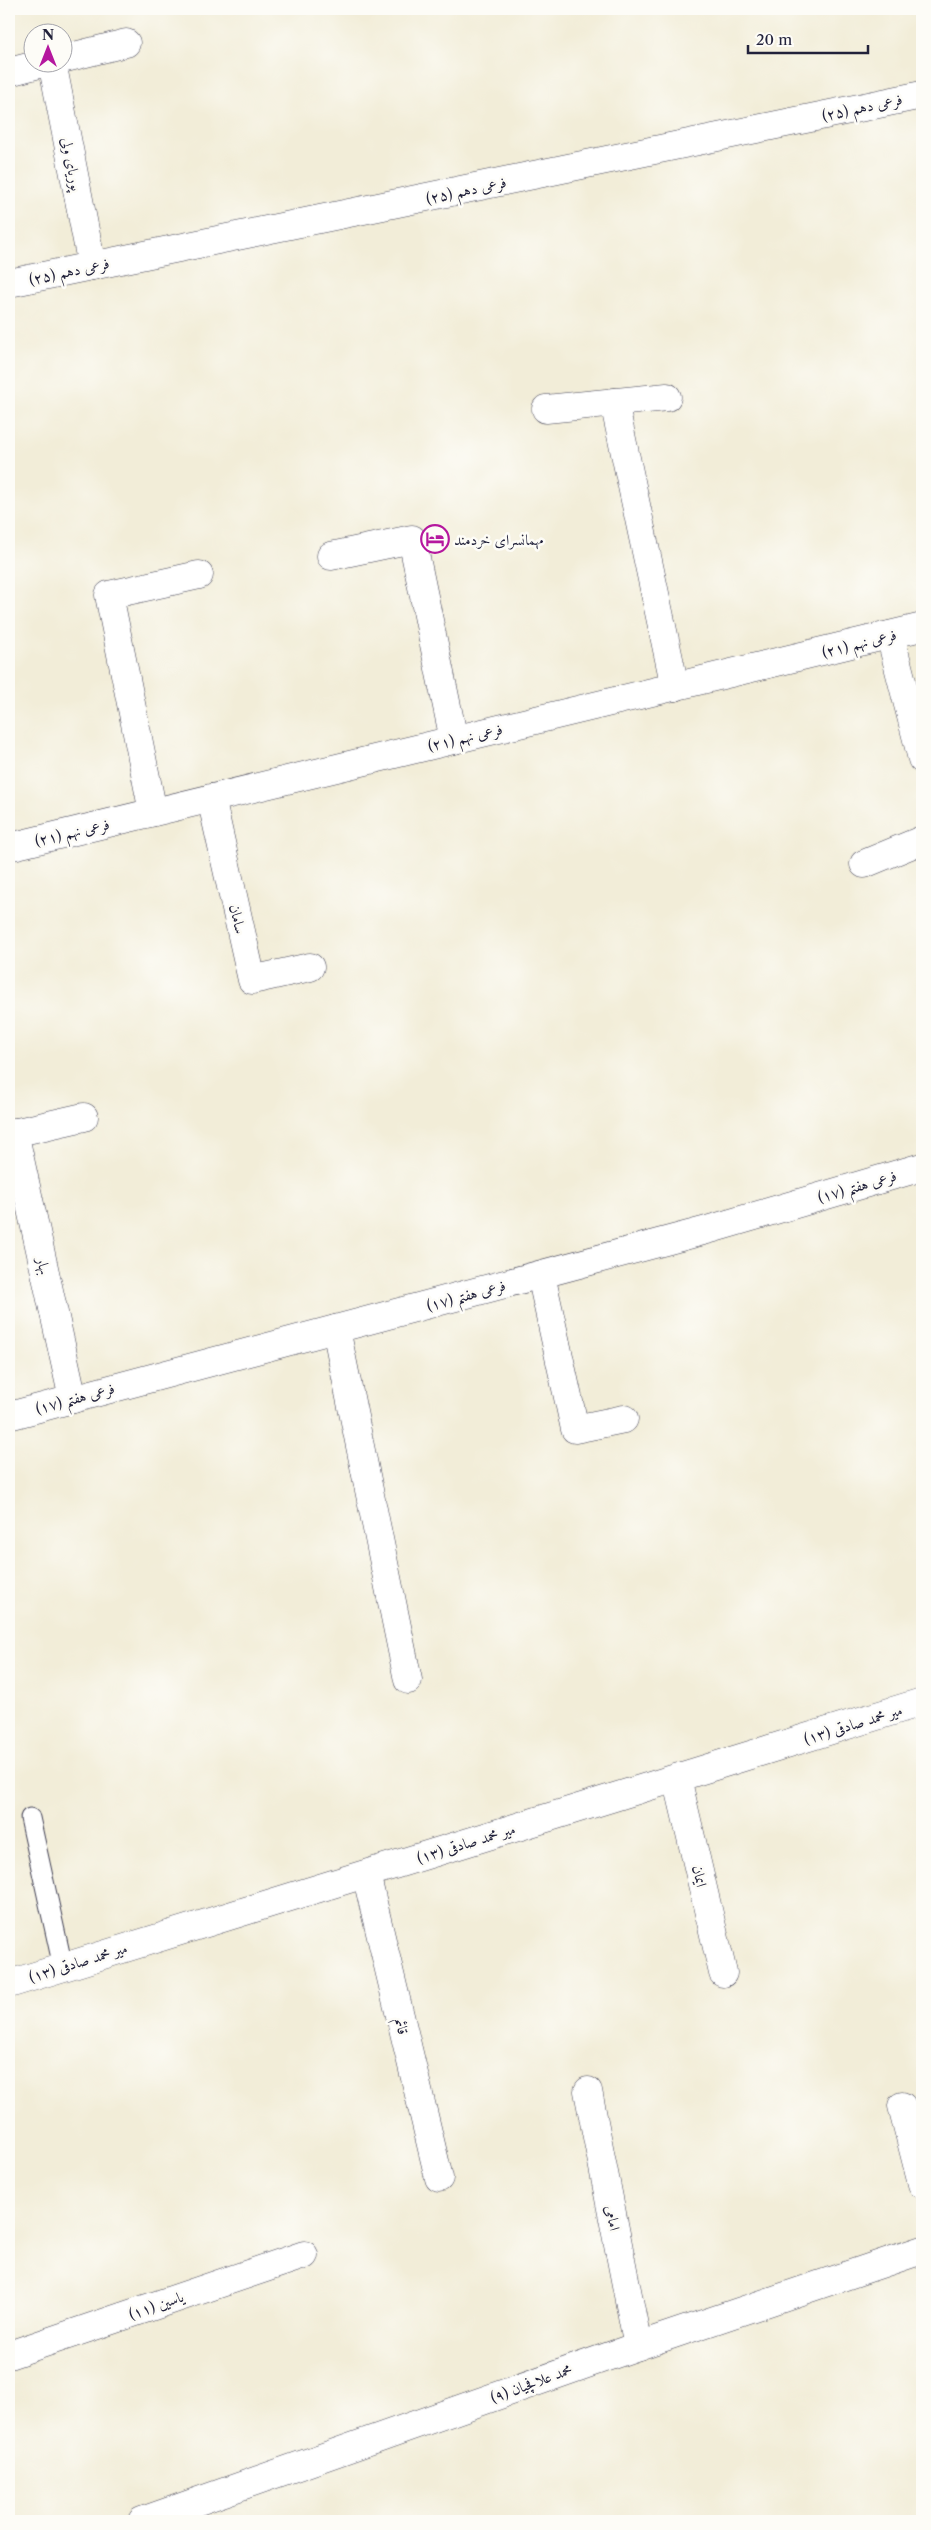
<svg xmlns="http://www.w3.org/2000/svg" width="931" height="2530" viewBox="0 0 931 2530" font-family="'Libre Caslon Text',Amiri,serif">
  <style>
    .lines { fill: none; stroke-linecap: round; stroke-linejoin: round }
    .lane-casing { stroke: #414053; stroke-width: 21 }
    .street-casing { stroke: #414053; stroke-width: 29 }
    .lane { stroke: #fff; stroke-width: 19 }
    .street { stroke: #fff; stroke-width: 28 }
    .labels { text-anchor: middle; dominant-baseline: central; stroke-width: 5; stroke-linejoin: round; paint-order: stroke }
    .street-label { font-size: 15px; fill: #22223b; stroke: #fdfcf7 }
    .poi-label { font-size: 15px; fill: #22223b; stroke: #fdfcf7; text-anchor: start }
  </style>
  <rect width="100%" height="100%" fill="#fdfcf7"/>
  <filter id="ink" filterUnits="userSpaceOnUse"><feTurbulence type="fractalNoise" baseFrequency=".02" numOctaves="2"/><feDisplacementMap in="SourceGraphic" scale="10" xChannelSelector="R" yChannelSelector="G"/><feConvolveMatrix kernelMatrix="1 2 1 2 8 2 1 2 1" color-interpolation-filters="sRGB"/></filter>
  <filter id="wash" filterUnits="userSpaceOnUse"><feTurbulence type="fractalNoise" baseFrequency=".0096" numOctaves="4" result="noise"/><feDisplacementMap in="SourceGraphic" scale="20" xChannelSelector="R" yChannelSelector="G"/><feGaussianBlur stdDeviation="1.12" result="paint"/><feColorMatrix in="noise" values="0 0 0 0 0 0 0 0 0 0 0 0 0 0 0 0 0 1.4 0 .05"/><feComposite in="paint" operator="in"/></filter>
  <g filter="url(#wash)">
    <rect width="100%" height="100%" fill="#f2edd8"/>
  </g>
  <g filter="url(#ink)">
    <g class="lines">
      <defs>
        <polyline id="lane" points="30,1818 63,1967"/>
        <g id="street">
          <polyline points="62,59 126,43"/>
          <polyline points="52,62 92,266"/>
          <polyline points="9,72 47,62"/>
          <polyline points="9,283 922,95"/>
          <polyline points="614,402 675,687"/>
          <polyline points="546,409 667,397"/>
          <polyline points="331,556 412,539 454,740"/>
          <polyline points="890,635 922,759"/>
          <polyline points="211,798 252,980 310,967"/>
          <polyline points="153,812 109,595 199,575"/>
          <polyline points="9,847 922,627"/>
          <polyline points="864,864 922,840"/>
          <polyline points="14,1132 73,1399"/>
          <polyline points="9,1134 84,1117"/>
          <polyline points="541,1275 575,1429 624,1419"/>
          <polyline points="336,1329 408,1680"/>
          <polyline points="9,1416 707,1230 922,1167"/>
          <polyline points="677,1778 723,1973"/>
          <polyline points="366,1874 439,2178"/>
          <polyline points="9,1984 922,1702"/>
          <polyline points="588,2091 638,2346"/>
          <polyline points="902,2106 922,2184"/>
          <polyline points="9,2355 304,2255"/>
          <polyline points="142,2521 638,2346 922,2250"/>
        </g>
      </defs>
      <use href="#lane" class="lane-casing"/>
      <use href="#street" class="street-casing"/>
      <use href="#lane" class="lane"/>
      <use href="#street" class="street"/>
    </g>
  </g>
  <defs>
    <symbol id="hotel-ring" viewBox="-11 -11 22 22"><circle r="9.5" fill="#fdfcf7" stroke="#b5179e" stroke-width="1.5"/><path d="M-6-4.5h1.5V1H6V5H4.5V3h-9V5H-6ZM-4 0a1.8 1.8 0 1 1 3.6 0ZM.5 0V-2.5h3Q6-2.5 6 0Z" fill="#b5179e"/></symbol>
  </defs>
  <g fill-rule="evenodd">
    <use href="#hotel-ring" x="419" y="523" width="32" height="32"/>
  </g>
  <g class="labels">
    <g class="street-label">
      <text transform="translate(862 107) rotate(-12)">فرعی دهم (۲۵)</text>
      <text transform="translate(72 164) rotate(79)">پوریای ولی</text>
      <text transform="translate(466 190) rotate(-12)">فرعی دهم (۲۵)</text>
      <text transform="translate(69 271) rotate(-12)">فرعی دهم (۲۵)</text>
      <text transform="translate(859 643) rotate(-14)">فرعی نهم (۲۱)</text>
      <text transform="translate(465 737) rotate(-13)">فرعی نهم (۲۱)</text>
      <text transform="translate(72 832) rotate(-13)">فرعی نهم (۲۱)</text>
      <text transform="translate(238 919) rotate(77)">سامان</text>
      <text transform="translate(857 1186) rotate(-16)">فرعی هفتم (۱۷)</text>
      <text transform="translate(44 1266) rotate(77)">بهار</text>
      <text transform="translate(466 1295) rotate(-15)">فرعی هفتم (۱۷)</text>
      <text transform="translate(75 1398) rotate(-15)">فرعی هفتم (۱۷)</text>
      <text transform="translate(853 1724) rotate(-17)">میر محمد صادقی (۱۳)</text>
      <text transform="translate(466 1843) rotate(-17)">میر محمد صادقی (۱۳)</text>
      <text transform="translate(700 1876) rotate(77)">ایمان</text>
      <text transform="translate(78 1962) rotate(-17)">میر محمد صادقی (۱۳)</text>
      <text transform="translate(402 2026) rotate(76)">قائم</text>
      <text transform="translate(613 2218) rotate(79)">امامی</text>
      <text transform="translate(156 2305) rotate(-19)">یاسین (۱۱)</text>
      <text transform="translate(531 2383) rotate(-20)">محمد علافچیان (۹)</text>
    </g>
    <g class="poi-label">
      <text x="454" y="539">مهمانسرای خردمند</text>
    </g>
  </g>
  <rect width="931" height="2530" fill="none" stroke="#fdfcf7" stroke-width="30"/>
  <g transform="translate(48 48)"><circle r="24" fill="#fdfcf7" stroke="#a5a5ac"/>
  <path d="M0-4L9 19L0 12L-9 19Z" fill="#b5179e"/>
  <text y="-8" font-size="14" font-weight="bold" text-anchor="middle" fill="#22223b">N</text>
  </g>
  <path d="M748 45v8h120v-8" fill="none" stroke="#22223b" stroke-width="2.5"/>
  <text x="756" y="45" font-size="15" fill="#22223b" stroke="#fdfcf7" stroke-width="4" paint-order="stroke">20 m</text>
</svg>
